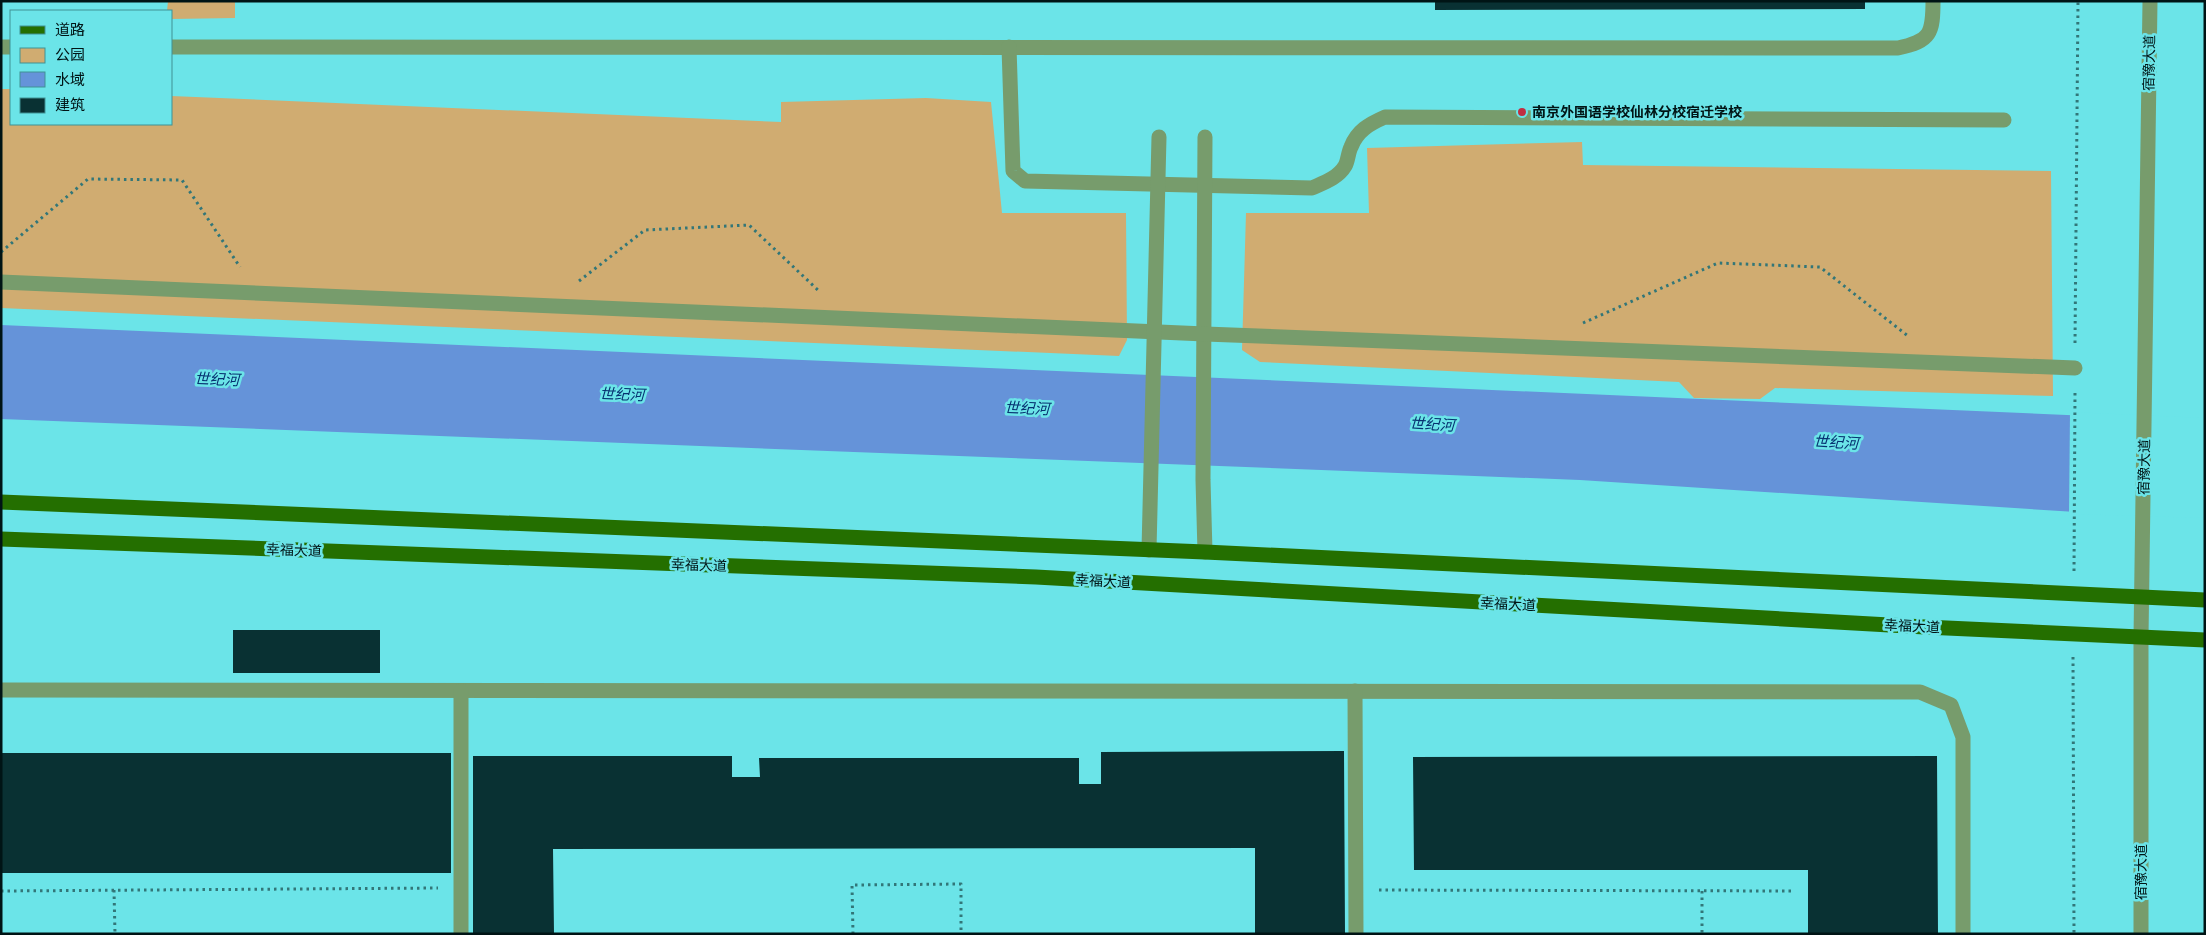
<svg xmlns="http://www.w3.org/2000/svg" width="2206" height="935" viewBox="0 0 2206 935" font-family="'PT Sans','Noto Sans SC',sans-serif">
  <style>
    .green { fill: #d0ac71 }
    .water { fill: #6593d9 }
    .pier { fill: #6be4e8 }
    .building { fill: #093133 }
    .lines { fill: none; stroke-linecap: round; stroke-linejoin: round }
    .path { stroke: #327678; stroke-width: 3; stroke-dasharray: 2.5 4; stroke-linecap: butt }
    .minor { stroke: #779c6c; stroke-width: 15 }
    .major { stroke: #246f00; stroke-width: 15 }
    .poi-dot { fill: #c02f42; stroke: #6be4e8; stroke-width: 2 }
    .labels { text-anchor: middle; dominant-baseline: central; stroke-width: 5; stroke-linejoin: round; paint-order: stroke }
    .street-label { font-size: 14px; fill: #001415; stroke: #6be4e8 }
    .poi-label { font-size: 14px; font-weight: bold; fill: #001415; stroke: #6be4e8; text-anchor: start }
    .water-label { font-size: 15px; font-style: italic; fill: #073271; stroke: #6be4e8 }
  </style>
  <rect width="100%" height="100%" fill="#6be4e8"/>
  <g class="green">
    <polygon points="168,1 235,1 235,18 171,19 171,11 167,11"/>
    <polygon points="1,89 11,89 11,124 171,124 171,96 781,122 781,102 926,98 991,102 1002,213 1126,213 1127,340 1119,356 1,308"/>
    <polygon points="1582,142 1583,165 2051,171 2053,396 1775,388 1760,399 1694,398 1679,382 1260,362 1242,350 1246,213 1369,213 1367,148"/>
  </g>
  <polygon class="water" points="1,325 2205,421 2205,516 2076,512 1580,480 1,419"/>
  <polygon class="pier" points="2070,412 2205,418 2205,518 2069,514"/>
  <g class="building">
    <polygon points="1435,1 1865,1 1865,9 1435,10"/>
    <rect x="233" y="630" width="147" height="43"/>
    <polygon points="1344,751 1345,934 1255,934 1255,848 553,849 554,934 473,934 473,756 732,756 732,777 760,777 759,758 1079,758 1079,784 1101,784 1101,752"/>
    <rect x="1" y="753" width="450" height="120"/>
    <polygon points="1937,756 1938,934 1808,934 1808,870 1414,870 1413,757"/>
  </g>
  <g class="lines">
    <g class="path">
      <polyline points="1,252 88,179 182,180 240,267"/>
      <polyline points="579,281 645,230 749,225 820,292"/>
      <polyline points="1583,323 1718,263 1820,267 1908,336"/>
      <polyline points="2075,343 2078,1"/>
      <polyline points="2074,571 2075,392"/>
      <polyline points="2073,657 2074,934"/>
      <polyline points="114,890 115,934"/>
      <polyline points="1379,890 1795,891"/>
      <polyline points="1,891 438,888"/>
      <polyline points="1702,891 1702,934"/>
      <polyline points="853,934 852,885 961,884 961,934"/>
    </g>
    <g class="minor">
      <polyline points="1,47 11,47"/>
      <path d="M171 47 1898 48C1931 41 1933 33 1933 1"/>
      <path d="M1009 47 1013 171 1025 181 1312 188C1323 183 1338 178 1345 166 1348 161 1348 153 1351 147 1357 131 1369 124 1385 117L2004 120"/>
      <polyline points="1205,137 1203,480 1205,552"/>
      <polyline points="1,282 1205,334 2075,368"/>
      <polyline points="1149,550 1159,137"/>
      <polyline points="1,690 1920,692 1951,705 1963,737 1963,934"/>
      <polyline points="1355,691 1356,934"/>
      <polyline points="461,934 461,691"/>
      <polyline points="2141,934 2141,637 2150,1"/>
    </g>
    <g class="major">
      <polyline points="1,502 1205,552 2205,600"/>
      <polyline points="1,539 1036,577 1925,627 2205,640"/>
    </g>
  </g>
  <circle class="poi-dot" cx="1522" cy="112" r="5"/>
  <g class="labels">
    <g class="street-label">
      <text transform="translate(2149 63) rotate(-89)">宿豫大道</text>
      <text transform="translate(2144 467) rotate(-89)">宿豫大道</text>
      <text transform="translate(294 550) rotate(2)">幸福大道</text>
      <text transform="translate(699 565) rotate(2)">幸福大道</text>
      <text transform="translate(1103 581) rotate(3)">幸福大道</text>
      <text transform="translate(1508 604) rotate(3)">幸福大道</text>
      <text transform="translate(1912 626) rotate(3)">幸福大道</text>
      <text transform="translate(2141 872) rotate(-90)">宿豫大道</text>
    </g>
    <g class="poi-label">
      <text x="1532" y="112">南京外国语学校仙林分校宿迁学校</text>
    </g>
    <g class="water-label">
      <text transform="translate(217 379) rotate(2)">世纪河</text>
      <text transform="translate(622 394) rotate(2)">世纪河</text>
      <text transform="translate(1027 408) rotate(2)">世纪河</text>
      <text transform="translate(1432 424) rotate(3)">世纪河</text>
      <text transform="translate(1836 442) rotate(3)">世纪河</text>
    </g>
  </g>
  <rect width="2206" height="935" fill="none" stroke="#001415" stroke-width="5"/>
  <rect x="10" y="10" width="162" height="115" fill="#6be4e8" stroke="#409194"/>
  <rect x="20" y="26" width="25" height="8" fill="#246f00" stroke="#409194"/>
  <text x="55" y="35" font-size="15" fill="#001415">道路</text>
  <rect x="20" y="48" width="25" height="15" fill="#d0ac71" stroke="#409194"/>
  <text x="55" y="60" font-size="15" fill="#001415">公园</text>
  <rect x="20" y="72" width="25" height="15" fill="#6593d9" stroke="#409194"/>
  <text x="55" y="85" font-size="15" fill="#001415">水域</text>
  <rect x="20" y="98" width="25" height="15" fill="#093133" stroke="#409194"/>
  <text x="55" y="110" font-size="15" fill="#001415">建筑</text>
</svg>
